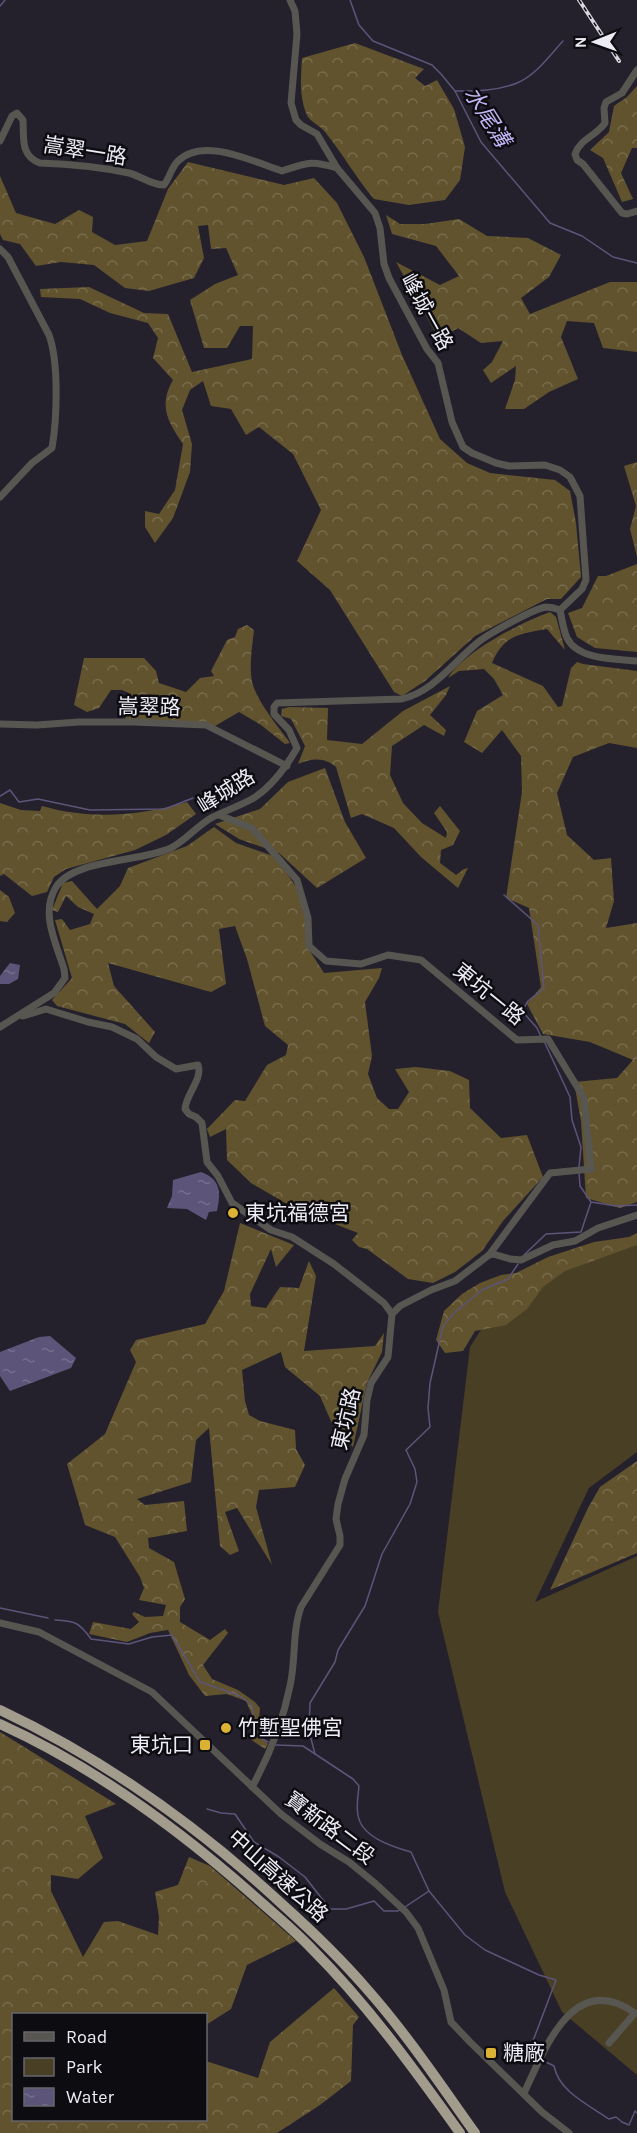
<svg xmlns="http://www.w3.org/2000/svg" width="637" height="2133" font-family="Karla,'Noto Sans TC',sans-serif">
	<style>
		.green { fill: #493f24 }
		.forest { fill: url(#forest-crowns) }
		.water { fill: url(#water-ripples) }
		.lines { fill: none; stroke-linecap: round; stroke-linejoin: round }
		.stream { stroke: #5d5579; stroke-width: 1.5 }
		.minor { stroke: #585650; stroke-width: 7 }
		.highway { stroke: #a29c8d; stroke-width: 10 }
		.rail-casing { stroke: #d7d5de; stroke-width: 4 }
		.rail { stroke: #0d0c11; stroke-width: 1.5; stroke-dasharray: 4.5; stroke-linecap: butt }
		.poi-dot { fill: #dbb233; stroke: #0d0c11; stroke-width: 2 }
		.labels { text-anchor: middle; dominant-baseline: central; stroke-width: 5; stroke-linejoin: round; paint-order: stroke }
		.street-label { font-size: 21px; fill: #edebf4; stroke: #0d0c11 }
		.poi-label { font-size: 21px; fill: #edebf4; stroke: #0d0c11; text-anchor: start }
		.water-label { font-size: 22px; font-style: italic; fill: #c3b5f3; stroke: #0d0c11 }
	</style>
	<defs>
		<pattern id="forest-crowns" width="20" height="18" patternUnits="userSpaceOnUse" patternTransform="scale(1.5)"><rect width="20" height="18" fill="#61532e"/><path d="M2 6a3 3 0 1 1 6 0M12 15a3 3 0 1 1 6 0" fill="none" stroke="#786c4d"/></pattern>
		<pattern id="water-ripples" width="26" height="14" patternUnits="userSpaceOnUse" patternTransform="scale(1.5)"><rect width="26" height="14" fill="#5d5579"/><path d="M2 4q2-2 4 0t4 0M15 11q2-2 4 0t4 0" fill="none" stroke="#756e8d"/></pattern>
	</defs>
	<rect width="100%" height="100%" fill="#24212d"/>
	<path class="green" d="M637,1238V1452L589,1488L535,1602L637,1556V2075L562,2012L505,1892L438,1612L470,1347L507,1289Z"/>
	<g class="forest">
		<path d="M355,43L424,69L415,78L425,86L437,80L454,109L465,147L460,180L445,200L409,205L374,199C356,178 343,154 325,132C320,125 308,121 306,113C299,95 301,76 302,58Z"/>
		<path d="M637,86V148H632L621,173L633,199L622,202L603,158L590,150L609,132L614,106L627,97Z"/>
		<path d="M188,162L284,185L314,178L337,203L364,257L402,355L440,439L467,463L490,473L555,480L570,491L576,523L581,577L561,599H547L475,636L425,681L402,696L394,692L330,590L297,561L321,510L293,454L259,427L246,435L231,409L211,406L203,381L190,390L182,410L192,444L190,472L173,518L155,543L145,527V511L159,514L175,490L183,444C168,422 158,406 173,380L153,358L158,338L148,323L110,313L80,299L41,297L40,289L89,287L144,313L168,314L192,372L252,359L253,326H240L227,348H204L190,300L215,284L238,275L226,248L211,249L208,225L198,226L204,258L194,278L149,291L125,288L94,265L61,262L36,266L20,244L3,240L0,234V176L16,213L55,224L79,210L93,217L92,232L115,245L147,241L168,189Z"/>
		<path d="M386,215L400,224H425L459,219L487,236L528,238L561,255L549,277L521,298L530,314L610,282H637V352L603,348L594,323L567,321L561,337L578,379L549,392L524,409H505L515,380L516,366L491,383L483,370L492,362L503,341L481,343L458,328L439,339L396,262L440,285L459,276L436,246L392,234Z"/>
		<path d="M637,462V557L630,529L636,506L624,466Z"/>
		<path d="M637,564V652L595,648L577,637L568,613L582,608L598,576H606Z"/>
		<path d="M550,612L556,617L565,650L547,629C519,634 504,635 492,663L543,686L558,707L562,706L571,668L577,662L583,664L637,671V748L609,743L573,757L557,793L567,835L594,860L611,858L614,901L606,928L637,923V1202L620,1208L586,1198L581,1121L574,1082L617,1078L633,1060L590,1042L543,1034L527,1004L541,987L529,908L506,898L522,792L521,756L502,730L482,753L464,742L477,711L503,695L494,679L484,669L459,671L448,678C465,651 520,623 550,612Z"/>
		<path d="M247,625L254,630C252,648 249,665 252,682C257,702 278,726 290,743L285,744L261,725L239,712L215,726L126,719L124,713L129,704V693L122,690H111L99,708L87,712L74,705L84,658H144L156,671L159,683L186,692L200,678L214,676L211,671L227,640L235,637L238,629Z"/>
		<path d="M450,686L446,695L430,715L446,730L444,736L424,725L392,746L390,775L403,803L422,823L446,838L447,832L434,813L440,806L460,831L453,845L441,850L440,863L456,875L464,869L468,868L458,888L421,857L394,828L362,814L351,818L336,767C325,757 311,758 298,764L305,746L291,719L281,716L282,709L289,707L328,708L327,740L362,744L403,711Z"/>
		<path d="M325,768L345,822L366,858L317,888L279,853L239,839L215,824L260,809L288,782Z"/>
		<path d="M187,802L196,814L166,835L135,850L66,869L54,877L47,892L32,896L4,874L0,876V803L21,810L40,811L42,806C91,820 140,816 187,802Z"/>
		<path d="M214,827L236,843L276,857L300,893L306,920V945L324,973L382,968L379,978L365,1002L372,1056L368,1074L377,1098L389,1109H398L409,1092L395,1069L416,1067L450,1071L469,1080L470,1108L501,1138L527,1135L543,1177L503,1221L482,1251L455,1272L433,1283L408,1279L367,1249L359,1247L352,1240L358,1233L294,1208L251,1183L227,1160L226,1129L210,1137L207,1129L235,1100L245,1101L267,1065L286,1055L288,1045L265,1026L247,959L235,926L219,929L226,984L211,992L108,963L114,986L155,1032L149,1043L125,1024L57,1006L52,1000L72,978L55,920L62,919L70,930L90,924L94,914L78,907L66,896L58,912L52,910L63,883L72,881L97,909L120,886L128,868L187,846Z"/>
		<path d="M0,890L9,897L15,913L7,922L0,921Z"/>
		<path d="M240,1223L294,1245L276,1267L271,1249L250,1294L251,1306L266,1308L280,1287L299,1288L309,1261L316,1276L304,1351L375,1346L384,1333L382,1352L367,1383L353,1447L334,1428L320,1396L285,1367L281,1352L242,1370L245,1401L249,1415L260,1421L295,1430L296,1449L305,1465L295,1487L259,1490L256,1507L272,1565L237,1508L225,1512L239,1551L230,1555L220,1546L209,1428L196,1440L191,1482L137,1499L145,1505L184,1501L187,1531L148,1538L149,1548L174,1562L185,1599L180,1607V1622L210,1640L225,1629L228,1633L203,1665L212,1679L238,1690L255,1702L260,1708L258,1733L268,1744L265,1749L250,1739L252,1715L246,1701L227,1694L205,1696L189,1675L168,1630L150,1633L127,1642L89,1634L93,1622L131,1629L139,1622L132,1614L134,1612L145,1617L163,1616L166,1605L139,1600L144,1588L140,1577L115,1537L85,1525L67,1464L105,1434L136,1362L130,1350L136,1340L205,1324L224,1291Z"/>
		<path d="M637,1233V1245L565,1271L543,1287L527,1309L506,1325L475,1331L463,1351L445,1353L436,1340L444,1311L462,1294L480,1283L501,1275L516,1273L548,1257L594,1242L629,1237Z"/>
		<path d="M637,1461V1553L550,1590L588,1508L600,1487Z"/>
		<path d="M0,1732L116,1804L85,1816L103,1858L78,1879L51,1875V1891L83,1957L104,1922L118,1921L158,1935L159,1917L155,1892L178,1885L189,1857L210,1866L296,1941L247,1965L231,2009L206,2025V2014H14V2120H206V2061L258,2078L270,2042L334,1988L359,2017L353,2025L351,2081L320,2105L277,2133H0Z"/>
	</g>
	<g class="water">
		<path d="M10,963L20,965L18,979L9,984H0V976Z"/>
		<path d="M201,1172C221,1179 221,1193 217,1211L209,1212L206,1220L187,1209L167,1208L172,1196L173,1180Z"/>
		<path d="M50,1336L76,1358L71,1368L10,1391L0,1376V1352L39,1337Z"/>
	</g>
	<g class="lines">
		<g class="stream">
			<path d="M350,0L359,25L373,41L432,65L441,74L455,91L481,142L550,223L582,236L613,257L637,263"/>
			<path d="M0,6L5,0"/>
			<path d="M455,91C476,91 497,91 517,83C535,76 550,55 563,41"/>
			<path d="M0,796L10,790L19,802L38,799L90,810L165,809L193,798"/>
			<path d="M504,895L538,925L544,988L528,1001L522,1011L537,1028L541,1037"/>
			<path d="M544,1041L570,1097L572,1120L581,1147L579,1167"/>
			<path d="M579,1172L580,1186L591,1202"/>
			<path d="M524,1255L546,1234L581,1232L591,1202L616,1206L637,1205"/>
			<path d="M0,1608L48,1618"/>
			<path d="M55,1620C75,1621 79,1622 91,1639L129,1644L152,1637L172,1635L200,1682L238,1695L252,1705L256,1735L268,1742"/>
			<path d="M276,1745L303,1746L353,1779L359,1786C358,1796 356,1806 358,1815C361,1837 393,1847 411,1852L429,1891L465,1935L485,1950L539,1975L556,1980L528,2054L536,2058"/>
			<path d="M315,1754L309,1731L310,1703L335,1662L338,1650L365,1606L382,1554L410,1504L417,1482L415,1469L406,1450L430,1427L428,1408L430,1383L443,1326L454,1313L482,1290L508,1279L518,1264"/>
			<path d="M207,1809L221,1813L235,1814L254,1842L279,1857L305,1877L330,1909H346L374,1901L384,1911H398L401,1909"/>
			<path d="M405,1907L429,1891"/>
			<path d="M544,2061L554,2066C559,2092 589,2105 609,2119L616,2117L622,2122L629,2125L635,2111L637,2113"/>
		</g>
		<g class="minor">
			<path d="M290,0L295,11L297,34L291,103L296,120L301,125L317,134L337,168L375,213L380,228L384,264L389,278L427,349L438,363L452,422L463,447L472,453L496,463L509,466L545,465L560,470L570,477L580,496L586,580L582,589L560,610"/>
			<path d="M637,70L622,93L606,102L604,108L605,123C596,136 580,139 575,154L577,160L583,164L622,213L627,214L637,211"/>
			<path d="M0,141L12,116L17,113L23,120C24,137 20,156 40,163C69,164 100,167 129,173C141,176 151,185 164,185C170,177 171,168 178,161C203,136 254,162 282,171C307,163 310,160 337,168"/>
			<path d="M0,249L8,257L49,335C59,362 57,419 52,448L32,463L0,497"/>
			<path d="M0,724L37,725L79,722H134L206,725L287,766"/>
			<path d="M219,815L252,828L297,880L308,918L309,946L326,961L361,964L388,955L421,960L517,1040L548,1039L584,1098L591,1169L550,1173L489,1255"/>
			<path d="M23,1016L46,1009L88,1022L112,1027L137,1039L156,1057L176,1069L198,1065C203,1079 186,1094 185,1109L189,1114L196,1117L202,1123L207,1162L218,1176L232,1203L271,1230L292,1237L334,1264L384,1303L392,1314"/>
			<path d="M0,1027L54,993L65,978L64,969C56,943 40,913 56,887C73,859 141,862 171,848C185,841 197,826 211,818C225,811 239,806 252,799C272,787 286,767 297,748L289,730L274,714V707L277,703L401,699C432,693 453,663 476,644C486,635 533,609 546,607C551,607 555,608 560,610C562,619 563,629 567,638C578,660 615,659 637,661"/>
			<path d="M0,1623L39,1632L152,1692L281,1814L320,1844L349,1862L376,1884L406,1912L418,1928L444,1990L451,2022L470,2042L542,2112L569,2133"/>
			<path d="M252,1787C269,1756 283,1721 290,1686C296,1660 292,1632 301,1607L340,1545V1536L336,1519L338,1504L345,1479L364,1435L367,1400L371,1383L388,1357L392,1314L400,1306L431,1290L455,1281L489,1255L493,1254L510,1259L521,1260L553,1245L575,1241L598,1228L637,1215"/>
			<path d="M524,2093C545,2049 573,1969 635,2013L609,2043"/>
		</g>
		<g class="highway">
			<path d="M0,1710C104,1759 199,1827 283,1905C312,1931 340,1958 366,1988C406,2033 440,2084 475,2133"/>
			<path d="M0,1724C97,1768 183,1832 262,1903C279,1918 297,1933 312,1949C368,2005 414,2069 460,2133"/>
		</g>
		<defs>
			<path id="rail" d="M579,0L619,61"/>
		</defs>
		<use href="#rail" class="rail-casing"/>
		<use href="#rail" class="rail"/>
	</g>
	<g class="poi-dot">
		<circle cx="233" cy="1213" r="6"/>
		<circle cx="226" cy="1728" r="6"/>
		<rect x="199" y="1739" width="12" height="12" rx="3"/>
		<rect x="485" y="2047" width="12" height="12" rx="3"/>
	</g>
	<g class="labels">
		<g class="street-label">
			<text transform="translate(85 151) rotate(9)">嵩翠一路</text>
			<text transform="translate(427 312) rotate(61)">峰城一路</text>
			<text transform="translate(149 707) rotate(1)">嵩翠路</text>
			<text transform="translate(226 791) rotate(-32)">峰城路</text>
			<text transform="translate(489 994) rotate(39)">東坑一路</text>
			<text transform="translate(346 1419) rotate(-77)">東坑路</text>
			<text transform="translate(330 1828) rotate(37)">寶新路二段</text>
			<text transform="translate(278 1876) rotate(42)">中山高速公路</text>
		</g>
		<g class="poi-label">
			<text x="245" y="1213">東坑福德宮</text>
			<text x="238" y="1728">竹塹聖佛宮</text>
			<text x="193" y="1745" text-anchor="end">東坑口</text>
			<text x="503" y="2053">糖廠</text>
		</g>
		<g class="water-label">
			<text transform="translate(487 117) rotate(58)">水尾溝</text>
		</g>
	</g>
	<rect x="12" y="2013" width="195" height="108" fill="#0d0c11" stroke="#67656c" stroke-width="1.5"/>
	<rect x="24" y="2032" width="30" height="9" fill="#585650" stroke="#67656c" stroke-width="1.5"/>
	<text x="66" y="2043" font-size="18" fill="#edebf4">Road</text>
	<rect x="24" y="2058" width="30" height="18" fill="#493f24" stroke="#67656c" stroke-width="1.5"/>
	<text x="66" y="2073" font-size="18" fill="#edebf4">Park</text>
	<rect x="24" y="2088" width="30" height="18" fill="url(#water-ripples)" stroke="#67656c" stroke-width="1.5"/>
	<text x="66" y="2103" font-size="18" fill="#edebf4">Water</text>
	<g transform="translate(595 42) rotate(269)" stroke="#0d0c11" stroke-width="4.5" paint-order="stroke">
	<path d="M0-4.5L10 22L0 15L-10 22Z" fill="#edebf4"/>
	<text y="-9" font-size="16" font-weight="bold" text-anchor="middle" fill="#edebf4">N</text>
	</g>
</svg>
